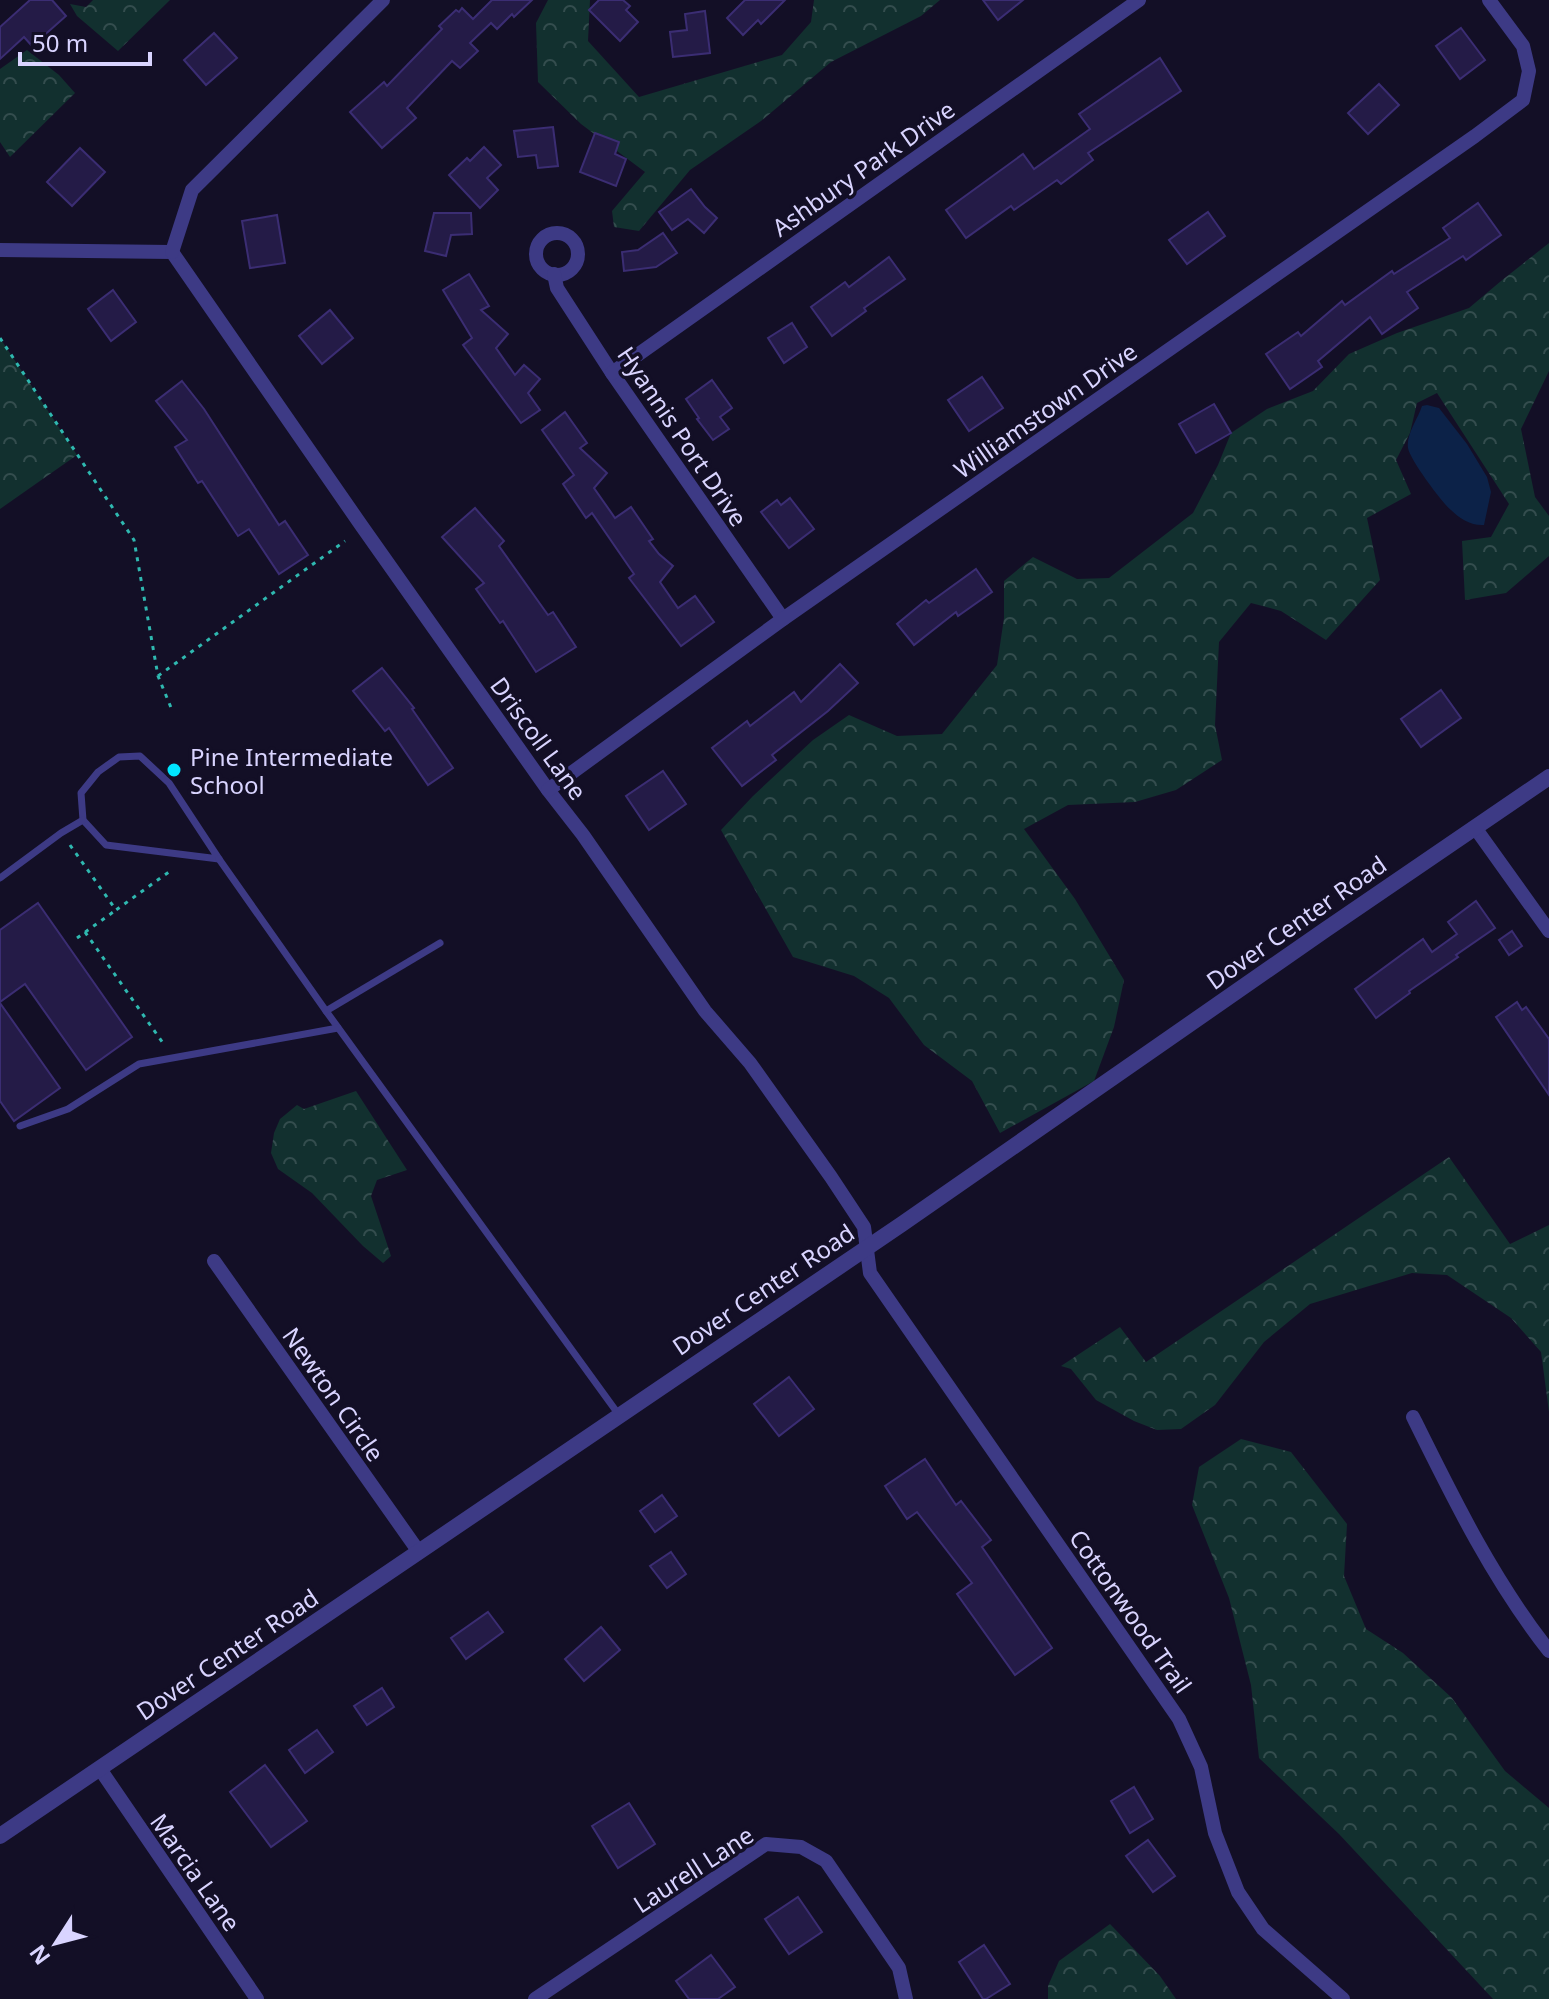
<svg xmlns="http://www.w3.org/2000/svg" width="1549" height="1999" font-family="'Noto Sans',sans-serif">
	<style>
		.forest { fill: url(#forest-crowns) }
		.water { fill: #0c2248 }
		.building { fill: #241b47; stroke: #3b2d73; stroke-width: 2 }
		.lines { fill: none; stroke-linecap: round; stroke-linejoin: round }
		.path { stroke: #2fb8b0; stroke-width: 3; stroke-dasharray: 4 6; stroke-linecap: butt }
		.service { stroke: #3d3a85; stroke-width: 7 }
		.minor { stroke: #3d3a85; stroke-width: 14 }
		.tertiary { stroke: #3d3a85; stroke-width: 16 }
		.poi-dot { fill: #00e5ff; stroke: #130f26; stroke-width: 3 }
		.labels { text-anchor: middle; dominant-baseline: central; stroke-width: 7; stroke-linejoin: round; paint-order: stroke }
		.street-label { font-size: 24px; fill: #d9d4ff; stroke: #130f26 }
		.poi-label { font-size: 24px; fill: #d9d4ff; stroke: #130f26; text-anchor: start }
	</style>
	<defs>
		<pattern id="forest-crowns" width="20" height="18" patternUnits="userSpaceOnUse" patternTransform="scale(2)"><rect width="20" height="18" fill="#12302f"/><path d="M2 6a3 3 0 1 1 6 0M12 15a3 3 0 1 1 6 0" fill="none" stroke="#344d4e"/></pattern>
	</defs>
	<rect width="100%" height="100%" fill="#130f26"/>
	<g class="forest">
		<path d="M93,0H170L118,51L77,16L70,4L86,7Z"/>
		<path d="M548,0H590L588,41L639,97L782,55L811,22L814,0H940L921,16L831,62L761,121L690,170L639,231L614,227L612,211L645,172L581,124L538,82L536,23Z"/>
		<path d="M27,50L59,75L75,93L10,157L0,142V69Z"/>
		<path d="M1549,243V371L1521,429L1535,497L1549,516V556L1506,593L1465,600L1462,541L1491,537L1509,504L1437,393L1417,403L1410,433L1396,460L1411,494L1367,518L1380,580L1326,640L1281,611L1251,603L1219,642L1215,725L1222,760L1176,790L1135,802L1068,805L1024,829L1075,899L1124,980L1114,1027L1094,1081L1000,1133L972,1081L924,1045L889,998L854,976L793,957L721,830L753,796L813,740L849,715L897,736L942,734L997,665L1004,618V581L1033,557L1077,579L1109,578L1193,513L1218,465L1231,433L1267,409L1313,391L1349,354L1397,333L1469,308L1501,281Z"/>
		<path d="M0,338L77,455L0,509Z"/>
		<path d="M356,1091L407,1170L377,1180L371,1196L391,1256L383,1263L363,1246L312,1193L278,1169L271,1153L274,1133L280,1119L297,1105L304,1109Z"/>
		<path d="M1449,1157L1510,1244L1549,1225V1412L1541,1352L1511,1318L1447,1275L1412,1273L1310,1304L1264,1342L1215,1405L1181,1429L1157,1430L1134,1421L1096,1400L1071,1369L1061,1366L1120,1327L1146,1362Z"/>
		<path d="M1241,1439L1291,1452L1347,1524L1344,1576L1366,1629L1403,1653L1452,1698L1505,1771L1549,1808V1999H1493L1339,1834L1259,1758L1251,1685L1229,1598L1192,1505L1199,1467Z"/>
		<path d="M1110,1924L1160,1976L1176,1999H1048V1986L1059,1961Z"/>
	</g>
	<path class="water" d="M1427,405L1439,408L1467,444L1487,477L1491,492L1484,525C1472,526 1460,519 1451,510C1442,503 1409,458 1408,448C1406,434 1418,419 1422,406Z"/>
	<g class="building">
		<path d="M30,0H52L66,16L32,46L24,37L0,59V27Z"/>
		<path d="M492,0H532L514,17L512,14L497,29L491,23L470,43L478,51L460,68L452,61L407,108L416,118L382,148L350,112L384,82L387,86L442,29L439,26L456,10L459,12L462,8L473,19Z"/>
		<path d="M599,0H623L630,6L626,10L638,22L620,41L589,10Z"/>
		<path d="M745,0H785L761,24L758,20L743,35L727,18Z"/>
		<path d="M983,0H1023L998,20Z"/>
		<path d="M705,11L710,53L673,57L670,32L687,30L685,14Z"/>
		<path d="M1461,28L1485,60L1460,79L1436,46Z"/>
		<path d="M214,33L237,58L206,85L184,60Z"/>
		<path d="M1160,58L1181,91L1088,153L1093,160L1061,184L1057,180L1014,210L1011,206L966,238L946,210L1023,154L1034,169L1090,129L1079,114Z"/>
		<path d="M1379,84L1399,105L1368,134L1348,113Z"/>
		<path d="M553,127L558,166L538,168L536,155L518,157L514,131Z"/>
		<path d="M595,133L619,142L615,154L626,159L616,186L580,172Z"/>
		<path d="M484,147L501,165L487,178L498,190L480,208L449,175L467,158L470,161Z"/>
		<path d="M80,148L105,172L72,206L47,182Z"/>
		<path d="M691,189L705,207L717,218L704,233L688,219L672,230L659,212Z"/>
		<path d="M1478,203L1501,235L1466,260L1463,256L1407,292L1418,308L1382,334L1370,317L1318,361L1322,367L1290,389L1266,354L1298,332L1301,336L1342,301L1345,305L1392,271L1394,274L1450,238L1443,228Z"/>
		<path d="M1208,212L1225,236L1187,264L1169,240Z"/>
		<path d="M434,213H471L472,234L451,235L446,256L425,251Z"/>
		<path d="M277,215L285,263L250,268L242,221Z"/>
		<path d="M663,233L677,253L656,267L624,271L622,252L638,250Z"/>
		<path d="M889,257L905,279L864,308L866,311L832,336L811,307L845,282L849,287Z"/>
		<path d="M469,274L489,306L481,310L508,334L496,348L515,375L524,365L540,379L528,393L540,410L521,423L463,345L472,338L443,290Z"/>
		<path d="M113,290L136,322L111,341L88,309Z"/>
		<path d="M330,310L353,338L322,364L299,336Z"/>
		<path d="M792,323L807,347L784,363L768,338Z"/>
		<path d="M982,377L1003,408L969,431L948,400Z"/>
		<path d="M712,380L732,408L720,417L729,429L713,440L697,419L699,418L686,399Z"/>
		<path d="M182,381L204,409L279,525L285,521L308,555L279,574L249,529L238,536L202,481L198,483L175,447L187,440L156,401Z"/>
		<path d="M1214,404L1231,433L1196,453L1179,424Z"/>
		<path d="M565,412L587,443L580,448L607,473L594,488L615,518L631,507L653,539L649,541L659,554L673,566L660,582L678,608L695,596L714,622L681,646L629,578L634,574L592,513L586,518L563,484L574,475L542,430Z"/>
		<path d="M790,498L814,529L789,548L761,512L777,500L781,505Z"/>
		<path d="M475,508L504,541L499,546L548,615L553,612L576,647L536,672L503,621L500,623L476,589L484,583L442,537Z"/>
		<path d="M976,569L992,592L958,616L956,612L914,645L897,624L926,600L929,603Z"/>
		<path d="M840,664L858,683L828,711L772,755L776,760L742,786L712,748L747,721L750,726L794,692L801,702Z"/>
		<path d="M382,668L414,708L412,709L453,768L428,785L389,728L385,731L353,691Z"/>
		<path d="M1441,690L1461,718L1421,747L1401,719Z"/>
		<path d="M663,771L686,804L649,830L626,796Z"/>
		<path d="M1476,901L1495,928L1456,955L1458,957L1409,991L1410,993L1376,1018L1355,989L1423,939L1432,952L1457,934L1448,922Z"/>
		<path d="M38,903L132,1037L86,1070L25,984L0,1002V930Z"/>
		<path d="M1512,931L1522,946L1509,955L1499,940Z"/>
		<path d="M1517,1002L1522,1010L1526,1007L1549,1039V1095L1496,1017Z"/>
		<path d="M0,1003L60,1088L14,1121L0,1101Z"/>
		<path d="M789,1377L814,1409L779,1436L754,1404Z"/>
		<path d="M925,1459L956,1505L961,1501L991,1540L982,1547L1052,1648L1015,1675L957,1594L972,1583L917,1512L907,1519L885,1486Z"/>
		<path d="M662,1495L677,1516L655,1532L640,1511Z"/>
		<path d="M671,1552L686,1574L667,1588L650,1566Z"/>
		<path d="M488,1612L503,1632L466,1659L451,1638Z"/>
		<path d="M601,1627L620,1650L584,1681L565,1659Z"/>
		<path d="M382,1688L394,1707L367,1725L354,1706Z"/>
		<path d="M317,1730L333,1752L305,1773L289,1750Z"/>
		<path d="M265,1765L307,1821L271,1847L230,1792Z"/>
		<path d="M1134,1787L1153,1819L1130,1833L1111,1801Z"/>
		<path d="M629,1803L655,1844L618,1868L592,1826Z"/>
		<path d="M1148,1840L1175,1876L1153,1892L1126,1856Z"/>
		<path d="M798,1897L822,1932L789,1954L765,1919Z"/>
		<path d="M984,1945L1010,1984L986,1999H983L959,1962Z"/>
		<path d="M711,1955L735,1987L718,1999H689L676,1981Z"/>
	</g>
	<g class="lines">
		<g class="path">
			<path d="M0,338L134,540L158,676L172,710"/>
			<path d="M158,676L345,541"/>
			<path d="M70,845L116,910L173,869"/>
			<path d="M85,932L165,1046"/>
			<path d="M77,938L116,910"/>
		</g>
		<g class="service">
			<path d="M140,756L169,783L219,859L106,845L83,820L81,793L98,772L119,757Z"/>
			<path d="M219,859L326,1011L619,1415"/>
			<path d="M0,878L61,833L83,820"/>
			<path d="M326,1011L440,943"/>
			<path d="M20,1126L68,1109L139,1064L338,1028"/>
		</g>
		<g class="minor">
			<circle cx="557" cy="254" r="21"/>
			<path d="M0,250L172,252"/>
			<path d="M172,252L361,525L548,790L583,835L705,1011L750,1063L831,1177L864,1227L870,1273L1179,1719L1201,1767L1215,1833L1238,1892L1263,1929L1343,1999"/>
			<path d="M172,252L192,190L383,0"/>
			<path d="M554,274L557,288L612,373L783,619"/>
			<path d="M612,373L1139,0"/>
			<path d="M548,790L783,619L1475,136L1523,100L1529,71L1523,46L1489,0"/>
			<path d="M1476,829L1549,931"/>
			<path d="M214,1261L419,1552"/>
			<path d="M1413,1417C1453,1498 1493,1580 1549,1651"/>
			<path d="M100,1769L257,1999"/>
			<path d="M535,1999L766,1844L801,1847L826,1861L899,1968L906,1999"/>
		</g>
		<path class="tertiary" d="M0,1836L902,1224L1325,930L1549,777"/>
	</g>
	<circle class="poi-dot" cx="174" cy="770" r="8"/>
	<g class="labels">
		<g class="street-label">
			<text transform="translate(863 168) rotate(-35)">Ashbury Park Drive</text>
			<text transform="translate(1045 410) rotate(-35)">Williamstown Drive</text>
			<text transform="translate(683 436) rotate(56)">Hyannis Port Drive</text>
			<text transform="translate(539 738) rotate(54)">Driscoll Lane</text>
			<text transform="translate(1296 922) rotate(-35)">Dover Center Road</text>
			<text transform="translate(763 1289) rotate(-34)">Dover Center Road</text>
			<text transform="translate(334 1394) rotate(55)">Newton Circle</text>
			<text transform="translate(1131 1611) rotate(55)">Cottonwood Trail</text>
			<text transform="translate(227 1654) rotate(-34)">Dover Center Road</text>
			<text transform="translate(693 1869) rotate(-33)">Laurell Lane</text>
			<text transform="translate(196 1872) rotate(55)">Marcia Lane</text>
		</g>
		<g class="poi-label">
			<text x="190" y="756">Pine Intermediate<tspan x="190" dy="28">School</tspan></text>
		</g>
	</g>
	<g transform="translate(56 1943) rotate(234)" stroke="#130f26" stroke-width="6" paint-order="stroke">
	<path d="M0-6L14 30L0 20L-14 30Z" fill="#d9d4ff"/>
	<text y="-12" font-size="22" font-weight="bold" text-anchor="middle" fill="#d9d4ff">N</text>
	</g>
	<path d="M20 52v12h130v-12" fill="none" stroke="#d9d4ff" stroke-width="4"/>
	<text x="32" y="52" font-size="24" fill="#d9d4ff" stroke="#130f26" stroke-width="6" paint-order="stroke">50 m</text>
</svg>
